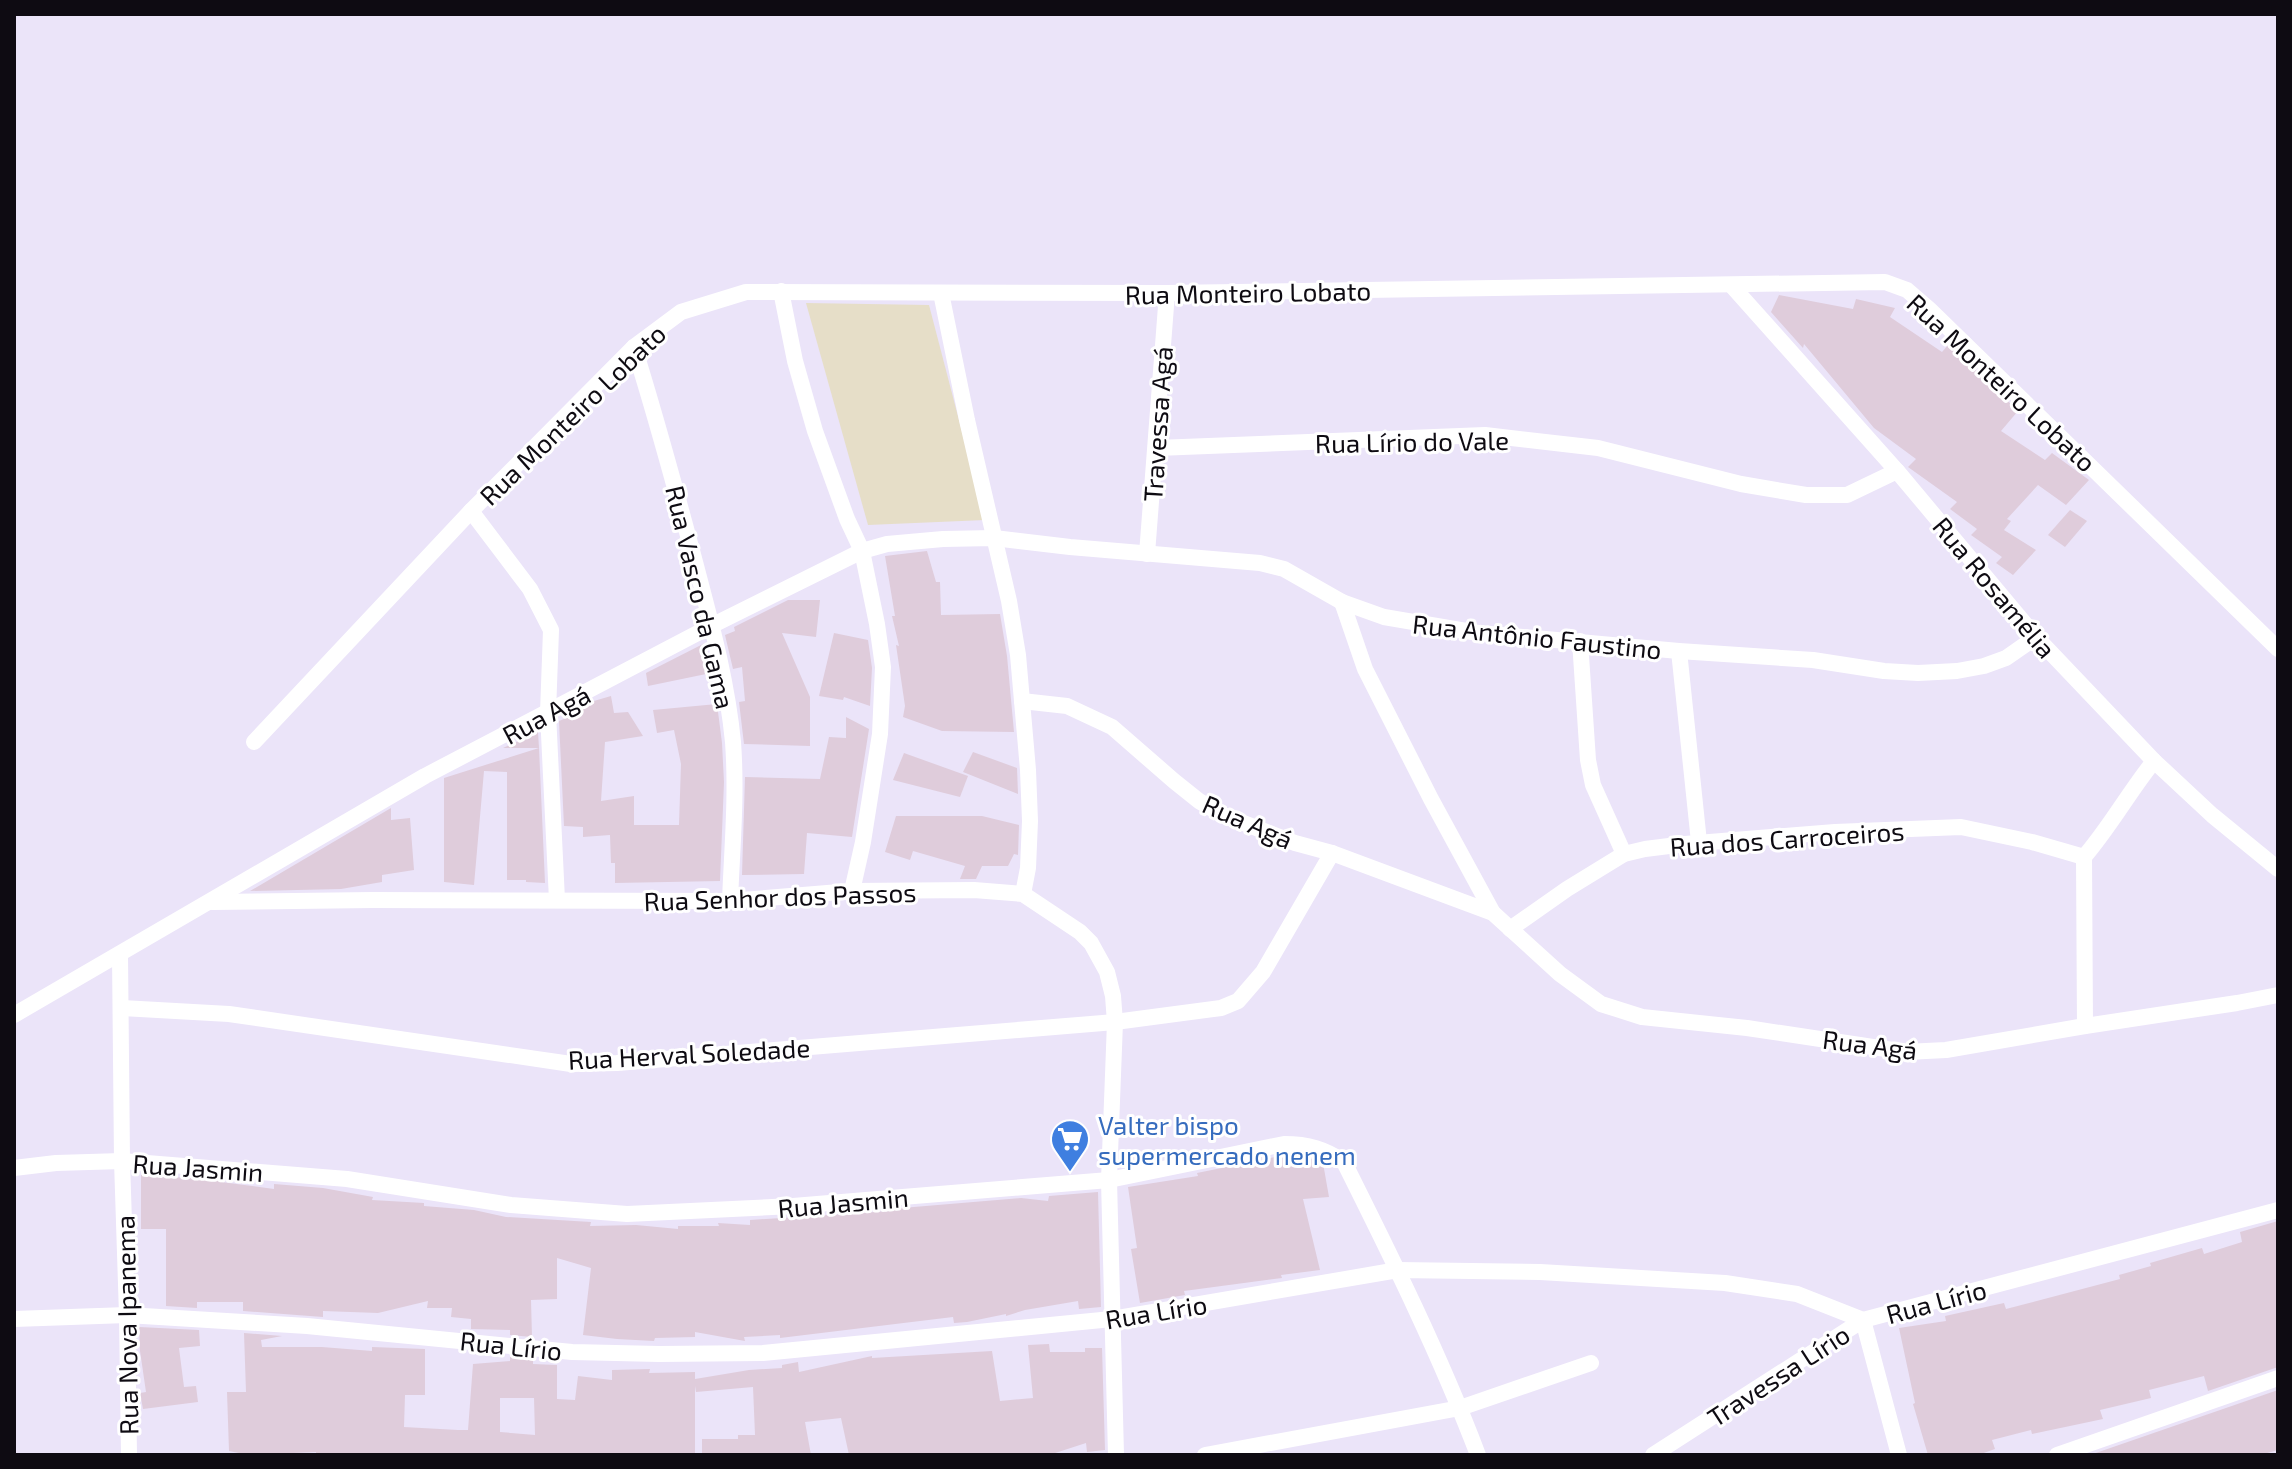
<svg xmlns="http://www.w3.org/2000/svg" width="2292" height="1469" font-family="'Exo 2',sans-serif">
	<style>
		.commercial { fill: #e6dec8 }
		.building { fill: #dfccdb; fill-rule: evenodd }
		.lines { fill: none; stroke-linecap: round; stroke-linejoin: round }
		.street { stroke: #fff; stroke-width: 16 }
		.labels { text-anchor: middle; dominant-baseline: central; stroke-width: 6; stroke-linejoin: round; paint-order: stroke }
		.street-label { font-size: 26px; fill: #0e0b12; stroke: #fff }
		.shop-label { font-size: 26px; fill: #366cbe; stroke: #fff; text-anchor: start }
	</style>
	<rect width="100%" height="100%" fill="#ebe4f9"/>
	<path class="commercial" d="M806,303L929,305L985,520L868,525Z"/>
	<g class="building">
		<path d="M1779,295L1853,309L1856,299L1895,308L1890,317L1942,352L1949,344L2018,411L2001,431L2045,460L2052,453L2089,480L2066,505L2038,485L2007,519L2011,521L2004,530L2036,550L2013,575L1996,563L2002,557L1971,535L1977,529L1950,509L1957,502L1908,467L1916,459L1874,428L1804,344L1803,348L1771,312Z"/>
		<path d="M2070,510L2087,521L2065,547L2048,535Z"/>
		<path d="M927,551L936,582H940L941,615L1000,614L1007,656L1014,732L942,731L903,717L905,706L896,645L899,646L892,616H895L885,556Z"/>
		<path d="M788,600H820L816,637L782,633L810,697V746L744,744L739,702L745,701L742,667L733,669L725,635L735,631L734,627Z"/>
		<path d="M834,633L868,640L872,668L870,706L844,697L843,700L819,696Z"/>
		<path d="M705,643L711,673L648,686L646,673Z"/>
		<path d="M611,696L614,713L628,712L643,736L605,742L601,801L634,796V825H679L681,764L674,730L657,733L653,710L717,704L722,743L724,782L720,881L615,883V863H611L610,835L583,837V827L564,826L559,721L571,716L570,713L587,703Z"/>
		<path d="M846,717L869,729L852,837L807,833L804,874L742,875L745,777L820,779L829,737L846,738Z"/>
		<path d="M538,732L539,748H503Z"/>
		<path d="M539,748L545,883L526,882V880H507V772L484,771L474,885L444,882V778Z"/>
		<path d="M973,752L1017,768L1018,794L963,772Z"/>
		<path d="M904,753L968,776L960,797L893,780Z"/>
		<path d="M391,808V820L410,818L414,870L382,875V882L341,889L250,891Z"/>
		<path d="M896,816H982L1019,825L1018,855L1014,854L1008,866H982L976,879H960L965,866L913,851L910,860L885,852Z"/>
		<path d="M1285,1155L1306,1157L1323,1163L1329,1197L1303,1199L1320,1270L1281,1275L1282,1278L1184,1291L1185,1295L1140,1303L1131,1249L1137,1248L1128,1187L1198,1176L1197,1173Z"/>
		<path d="M141,1175L221,1180V1182L274,1189V1184L323,1188L373,1197L372,1200L424,1203V1206L474,1210L506,1217L591,1222L590,1226L636,1225L678,1229V1226H719L718,1223L750,1225V1220L890,1211V1209L1021,1198L1048,1201L1049,1196L1098,1192L1101,1307L1079,1309L1078,1301L1025,1310L1006,1316V1314L967,1322L954,1323L953,1317L780,1338V1335L744,1337L745,1341L695,1332V1337L655,1338L654,1341L617,1339L583,1335L591,1268L557,1258V1299L531,1300L532,1337L510,1335V1330L471,1329V1319L451,1317L452,1308H427L428,1301L378,1313L323,1311V1317L243,1311V1302H197V1308L166,1306V1229H141Z"/>
		<path d="M2278,1221V1367L2208,1391L2204,1376L2149,1390L2151,1398L2100,1410L2103,1419L2032,1434L2031,1430L1992,1440L1995,1449L1978,1455H1928L1913,1404L1915,1403L1899,1328L1946,1321L1945,1316L2004,1303L2006,1309L2120,1279L2119,1275L2151,1266L2150,1263L2202,1248L2204,1254L2242,1242L2240,1232Z"/>
		<path d="M139,1327L199,1330L200,1346L179,1348L184,1387L196,1386L198,1402L143,1409L140,1393L146,1392L140,1351Z"/>
		<path d="M244,1333L282,1336L261,1340L262,1347H322L372,1351V1347L425,1349V1395H405L404,1427L458,1430H468L473,1364L510,1361V1357L533,1359V1364L557,1365V1399L575,1400L578,1376L612,1380V1370L650,1369L649,1373L695,1372V1379L749,1370L782,1368V1365L798,1362L799,1372L872,1356V1358L992,1351L1000,1401L1033,1398L1028,1345L1049,1344L1050,1352H1085V1348H1102L1105,1450L1087,1452L1086,1443L1049,1455H849L841,1418L805,1422L811,1455H702V1439H738V1435H755L753,1387L696,1392L695,1386V1455H316V1452L249,1455L229,1451L227,1392H246ZM500,1398H534L535,1435L500,1432Z"/>
		<path d="M2278,1390V1450L2260,1455H2090Z"/>
	</g>
	<g class="lines">
		<g class="street">
			<path d="M1732,286L1897,471L2036,637L2154,761L2212,815L2278,869"/>
			<path d="M781,291L795,361L815,431L847,519L862,551L877,624L883,667L880,734L863,842L852,891"/>
			<path d="M941,293L967,420L1009,601L1018,655L1028,770L1030,821L1028,868L1023,894"/>
			<path d="M634,347C656,417 675,487 694,558C710,619 727,679 733,742C737,796 732,848 730,901"/>
			<path d="M1157,448L1485,435L1598,448L1741,484L1806,495H1847L1897,471"/>
			<path d="M471,511L530,589L551,630L548,713L557,900"/>
			<path d="M1147,554L1167,293"/>
			<path d="M1342,602L1365,669L1431,799L1493,913"/>
			<path d="M1580,641L1588,760L1593,785L1624,854"/>
			<path d="M1679,651L1699,842"/>
			<path d="M1022,701L1067,706L1112,727L1174,781L1199,801L1223,815L1295,843L1332,853L1493,913L1560,974L1601,1004L1642,1017L1747,1028L1906,1052L1946,1050L2085,1026L2237,1003L2278,995"/>
			<path d="M254,742L471,511L634,347L681,312L746,292L1167,293L1885,282L1907,290L1929,309L2278,649"/>
			<path d="M212,902L373,900L730,901L852,891L974,890L1023,894L1080,932L1091,943L1107,972L1113,996L1115,1022L1109,1180L1116,1455"/>
			<path d="M1510,929L1567,889L1624,854L1645,849L1685,844L1835,832L1961,827L2032,842L2084,857"/>
			<path d="M120,955L122,1161L127,1315L129,1455"/>
			<path d="M122,1008L229,1014L571,1064L617,1063L1115,1022L1221,1008L1238,1001L1263,972L1332,853"/>
			<path d="M14,1015L425,776L713,625L862,551L887,544L943,539L994,538L1070,547L1260,563L1284,569L1342,602L1384,617L1478,633L1679,651L1813,660L1884,671L1918,673L1957,671L1984,666L2006,658L2036,637"/>
			<path d="M2085,1026L2084,857C2110,827 2129,792 2154,761"/>
			<path d="M14,1168L56,1163L122,1161L347,1179L511,1205L627,1214L793,1206L1109,1180L1284,1144C1308,1144 1325,1149 1344,1162C1392,1258 1440,1355 1478,1455"/>
			<path d="M14,1319L127,1315L307,1326L572,1352L659,1354L763,1353L1112,1319L1398,1270L1540,1272L1725,1283L1797,1294L1863,1320L2278,1210"/>
			<path d="M1205,1455L1460,1408L1591,1363"/>
			<path d="M1653,1455L1863,1320L1899,1455"/>
			<path d="M2057,1455L2278,1378"/>
		</g>
	</g>
	<defs>
		<symbol id="supermarket-pin" viewBox="-11 -11 22 30"><path d="M0 17L-7.5 6A9.5 9.5 0 1 1 7.5 6Z" fill="#3f7fe0" stroke="#fff"/><path d="M-6-5.5h2.5l.6 2H6L4.5 2H-2.5L-4.4-4H-6ZM-1.5 3.2a1.3 1.3 0 1 0 .1 0ZM3 3.2a1.3 1.3 0 1 0 .1 0Z" fill="#fff"/></symbol>
	</defs>
	<g fill-rule="evenodd">
		<use href="#supermarket-pin" x="1048" y="1117" width="44" height="60"/>
	</g>
	<g class="labels">
		<g class="street-label">
			<text transform="translate(1248 292) rotate(-1)">Rua Monteiro Lobato</text>
			<text transform="translate(2002 382) rotate(43)">Rua Monteiro Lobato</text>
			<text transform="translate(572 414) rotate(-44)">Rua Monteiro Lobato</text>
			<text transform="translate(1157 424) rotate(-86)">Travessa Agá</text>
			<text transform="translate(1412 441) rotate(-1)">Rua Lírio do Vale</text>
			<text transform="translate(1995 587) rotate(50)">Rua Rosamélia</text>
			<text transform="translate(701 597) rotate(77)">Rua Vasco da Gama</text>
			<text transform="translate(1537 636) rotate(6)">Rua Antônio Faustino</text>
			<text transform="translate(546 714) rotate(-28)">Rua Agá</text>
			<text transform="translate(1248 821) rotate(24)">Rua Agá</text>
			<text transform="translate(1787 838) rotate(-4)">Rua dos Carroceiros</text>
			<text transform="translate(780 896) rotate(-2)">Rua Senhor dos Passos</text>
			<text transform="translate(1870 1044) rotate(7)">Rua Agá</text>
			<text transform="translate(689 1053) rotate(-3)">Rua Herval Soledade</text>
			<text transform="translate(198 1167) rotate(4)">Rua Jasmin</text>
			<text transform="translate(843 1202) rotate(-5)">Rua Jasmin</text>
			<text transform="translate(1936 1301) rotate(-15)">Rua Lírio</text>
			<text transform="translate(1156 1311) rotate(-9)">Rua Lírio</text>
			<text transform="translate(126 1325) rotate(-91)">Rua Nova Ipanema</text>
			<text transform="translate(511 1345) rotate(6)">Rua Lírio</text>
			<text transform="translate(1778 1375) rotate(-33)">Travessa Lírio</text>
		</g>
		<g class="shop-label">
			<text x="1098" y="1124">Valter bispo<tspan x="1098" dy="30">supermercado nenem</tspan></text>
		</g>
	</g>
	<rect width="2292" height="1469" fill="none" stroke="#0e0b12" stroke-width="32"/>
</svg>
